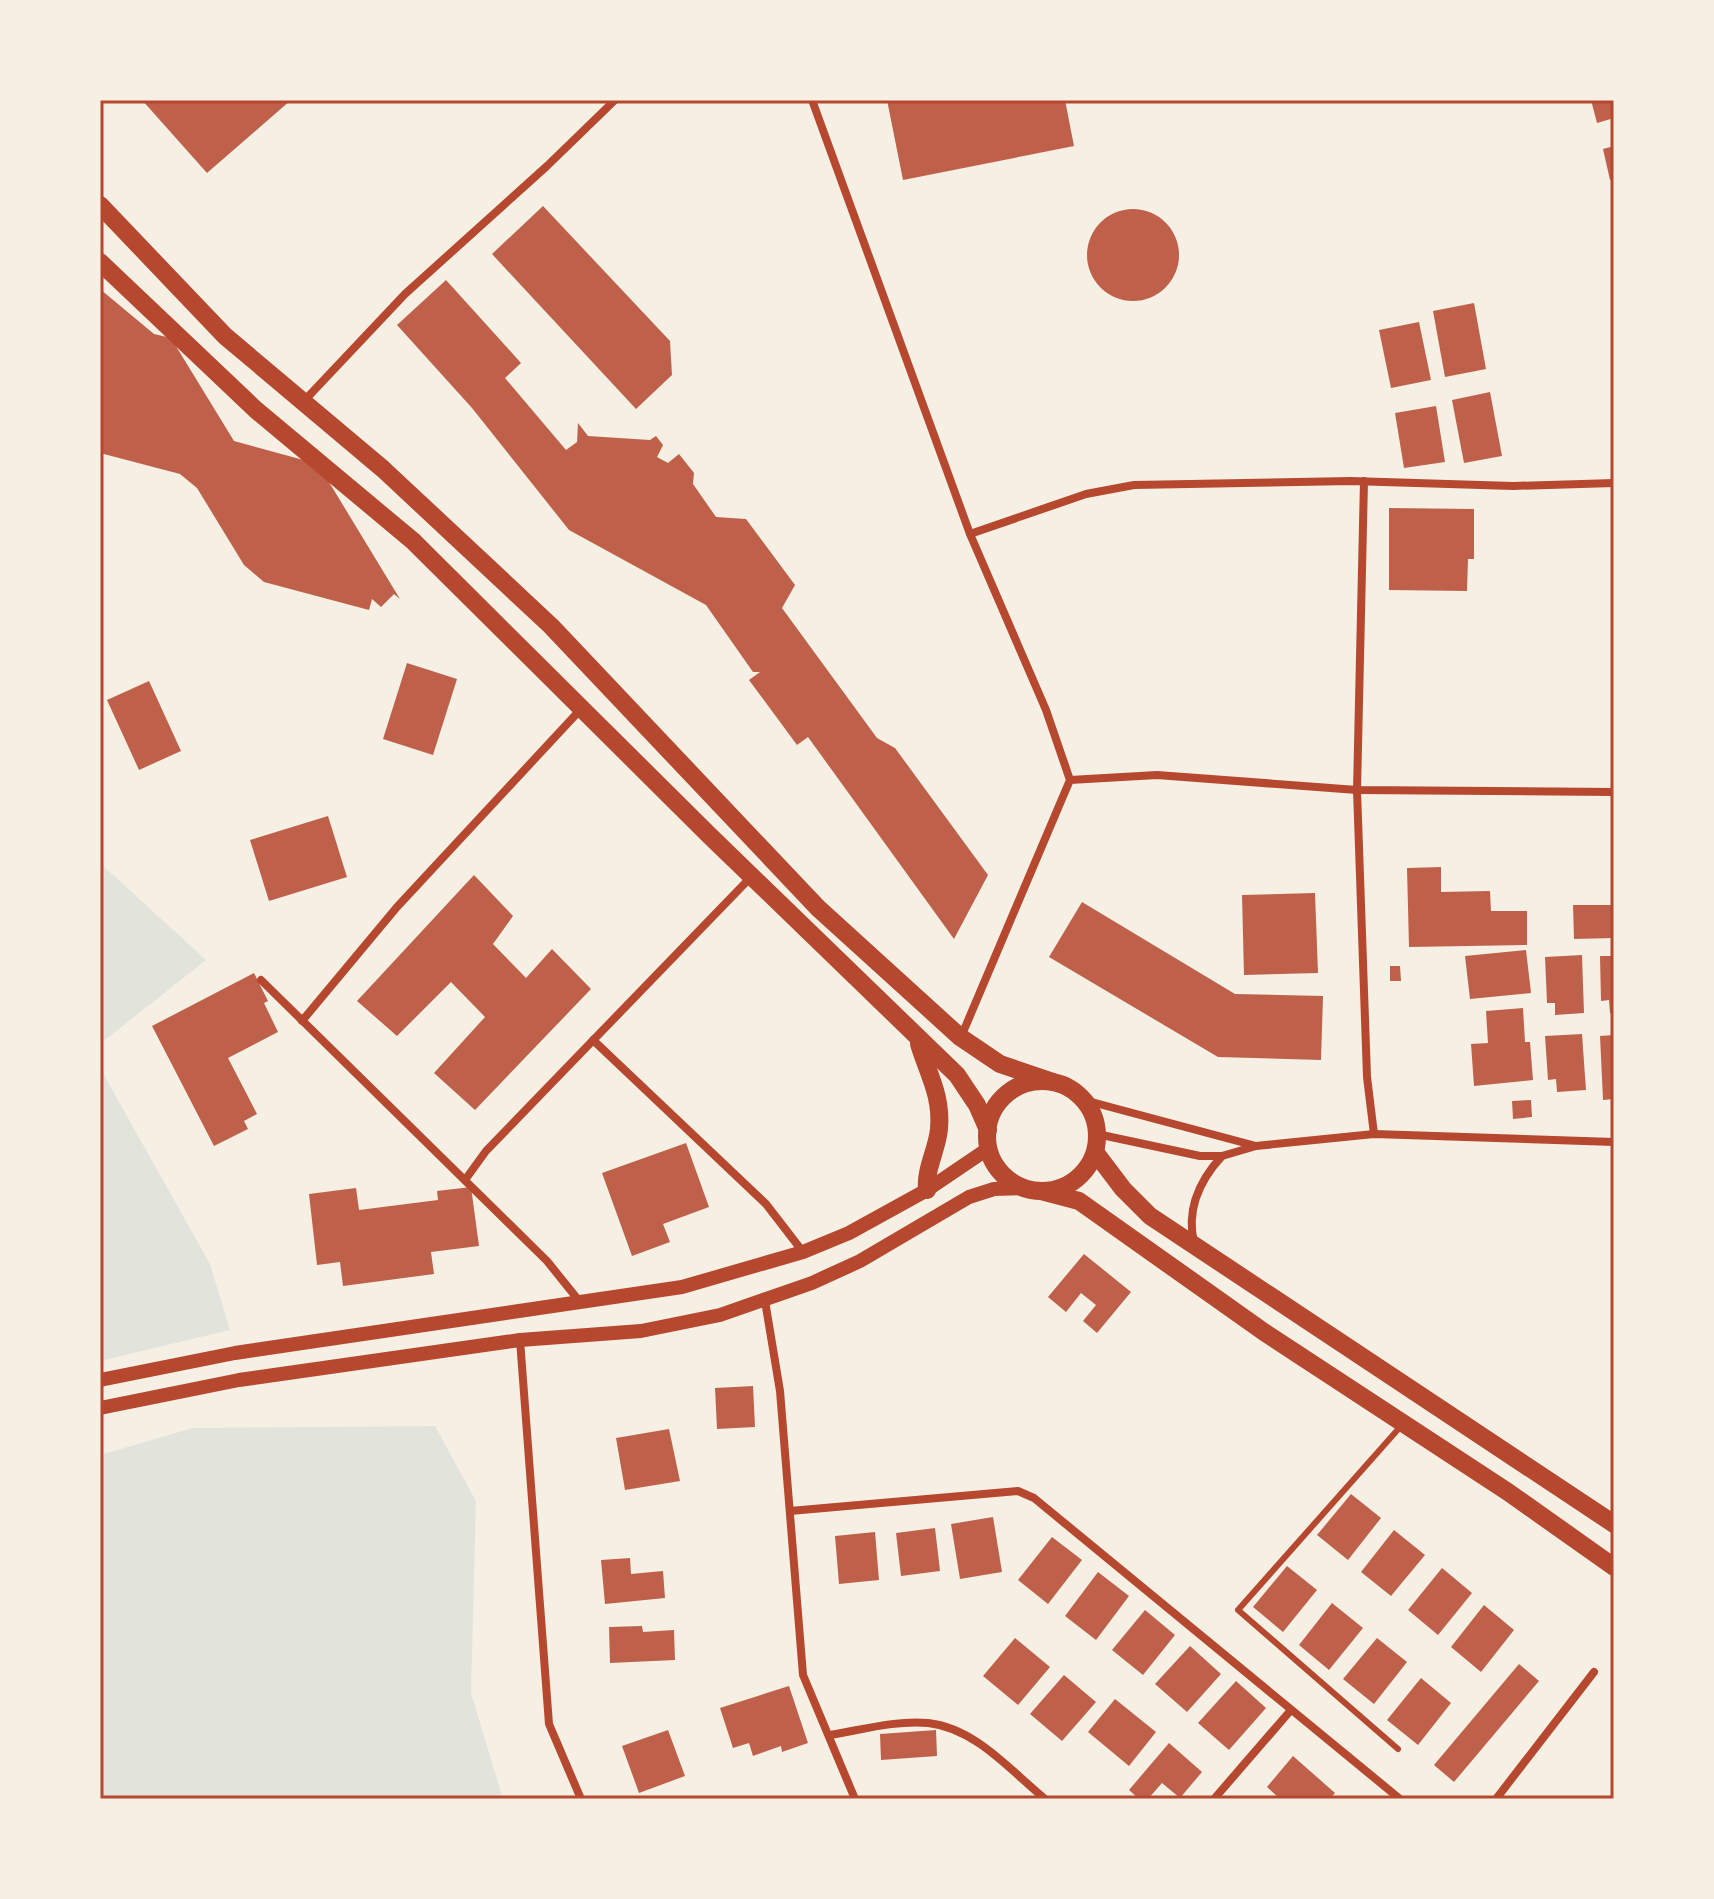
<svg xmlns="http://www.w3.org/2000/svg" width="1714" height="1899" font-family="'Public Sans',sans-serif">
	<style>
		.green { fill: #e2e4dc }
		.building { fill: #bf614a }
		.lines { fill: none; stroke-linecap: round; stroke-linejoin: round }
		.service { stroke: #b5482f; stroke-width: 6 }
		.minor { stroke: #b5482f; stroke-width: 8 }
		.tertiary { stroke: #b5482f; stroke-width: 14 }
		.primary { stroke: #b5482f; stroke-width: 18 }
		.neatline { fill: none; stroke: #b5482f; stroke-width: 3 }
	</style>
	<rect width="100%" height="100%" fill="#f6efe4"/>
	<g class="green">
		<path d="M100,863L206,960L100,1044Z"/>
		<path d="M100,1068L210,1264L230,1330L100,1361Z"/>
		<path d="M435,1426L476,1501L471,1693L503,1799H100V1455L193,1428Z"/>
	</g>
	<g class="building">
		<path d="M142,100H291L207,173Z"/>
		<path d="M887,100H1065L1074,146L903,180Z"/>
		<path d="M1591,100H1614V118L1597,123Z"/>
		<path d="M1614,146V179L1610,180L1603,149Z"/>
		<path d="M543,206L670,341L672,375L636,409L492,254Z"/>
		<circle cx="1133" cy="255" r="46"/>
		<path d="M446,280L521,363L505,378L566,450L577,442L578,423L588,436L650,440L656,436L663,445L657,457L668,463L679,454L694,473L693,484L716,517L746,519L795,585L782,608L877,738L895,748L988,875L954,939L808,737L797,745L749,680L760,672H753L706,605L569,530L472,408L397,325Z"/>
		<path d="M100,289L154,334L171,338L234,441L318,464L400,599L394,594L381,607L372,599L369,610L264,582L244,565L197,488L180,474L100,453Z"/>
		<path d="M1474,303L1486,369L1445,377L1433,311Z"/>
		<path d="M1419,322L1431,380L1391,388L1379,330Z"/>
		<path d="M1490,392L1502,456L1464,463L1452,400Z"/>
		<path d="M1436,406L1445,462L1404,468L1395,413Z"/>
		<path d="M1389,508L1474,509V559H1468L1467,591L1389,590Z"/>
		<path d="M407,663L457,679L433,755L383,739Z"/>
		<path d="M149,681L181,751L139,770L107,700Z"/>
		<path d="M328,816L347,877L269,901L250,840Z"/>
		<path d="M1441,867V892L1490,891L1491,911H1527V945L1409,947L1407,868Z"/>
		<path d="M474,875L513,916L493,944L526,978L552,949L591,989L475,1110L434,1073L485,1017L451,982L397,1036L357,1001Z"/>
		<path d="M1315,893L1318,973L1244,975L1242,895Z"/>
		<path d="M1082,902L1235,994L1323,996L1321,1060L1218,1057L1049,957Z"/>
		<path d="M1573,905H1614V938L1574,939Z"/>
		<path d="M1526,950L1531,993L1470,999L1465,956Z"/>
		<path d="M1582,955L1584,1013L1555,1015V1003H1547L1545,957Z"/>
		<path d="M1600,956H1614V1013H1610L1609,1000L1601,1001Z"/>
		<path d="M1390,966H1400L1401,981H1390Z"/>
		<path d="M254,973L268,1001L264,1003L278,1032L228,1058L257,1114L244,1121L248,1129L214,1146L152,1026Z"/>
		<path d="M1523,1008L1525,1042H1530L1533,1080L1474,1086L1471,1044L1488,1043L1486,1011Z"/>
		<path d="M1582,1034L1586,1090L1557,1092L1556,1079L1548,1080L1545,1036Z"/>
		<path d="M1614,1035V1099L1603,1100L1600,1036Z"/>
		<path d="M1531,1100L1532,1117L1513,1119L1512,1101Z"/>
		<path d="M686,1143L709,1207L663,1224L670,1242L632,1256L602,1173Z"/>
		<path d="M471,1187L479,1246L431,1252L434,1274L343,1286L340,1262L317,1265L309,1194L356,1188L359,1210L438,1200L437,1191Z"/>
		<path d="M1084,1254L1131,1292L1097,1333L1083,1321L1096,1305L1081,1293L1066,1312L1048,1297Z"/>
		<path d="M753,1386L755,1427L717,1429L715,1388Z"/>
		<path d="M669,1429L680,1481L625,1490L616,1438Z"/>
		<path d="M1351,1494L1381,1518L1348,1560L1317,1535Z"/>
		<path d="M993,1517L1002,1572L960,1579L951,1524Z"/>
		<path d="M935,1528L940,1571L901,1576L896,1533Z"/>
		<path d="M1394,1530L1425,1555L1391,1596L1361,1572Z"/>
		<path d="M875,1532L879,1580L839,1584L835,1536Z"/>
		<path d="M1052,1537L1082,1560L1048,1604L1018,1580Z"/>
		<path d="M630,1558L631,1574L663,1571L665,1598L605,1604L601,1560Z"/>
		<path d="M1287,1566L1317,1590L1283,1632L1253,1607Z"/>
		<path d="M1442,1568L1472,1593L1438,1635L1408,1610Z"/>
		<path d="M1098,1572L1129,1596L1096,1640L1065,1616Z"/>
		<path d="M1332,1603L1363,1628L1329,1670L1299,1645Z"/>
		<path d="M1484,1605L1514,1630L1481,1672L1451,1647Z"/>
		<path d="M1145,1610L1175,1635L1143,1675L1112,1650Z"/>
		<path d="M642,1626L643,1632L674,1630L675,1660L610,1663L609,1627Z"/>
		<path d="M1015,1638L1050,1667L1018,1705L983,1676Z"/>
		<path d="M1377,1638L1407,1662L1374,1704L1343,1679Z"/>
		<path d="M1190,1646L1221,1674L1187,1712L1155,1684Z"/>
		<path d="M1519,1664L1539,1681L1454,1782L1434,1765Z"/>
		<path d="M1064,1675L1096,1702L1062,1741L1030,1714Z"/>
		<path d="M1421,1678L1451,1703L1418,1745L1387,1720Z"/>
		<path d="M1236,1681L1266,1708L1229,1750L1198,1723Z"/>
		<path d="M789,1686L808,1743L782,1752L781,1746L753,1756L749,1743L733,1748L720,1708Z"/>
		<path d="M1115,1699L1156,1732L1129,1766L1088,1732Z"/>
		<path d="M668,1730L685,1776L639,1793L622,1746Z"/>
		<path d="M936,1730L937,1756L881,1760L880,1734Z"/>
		<path d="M1169,1743L1202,1772L1180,1798L1162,1783L1148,1799H1139L1129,1790Z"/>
		<path d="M1293,1756L1335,1793L1330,1799H1280L1267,1787Z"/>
	</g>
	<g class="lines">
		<path class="service" d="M1398,1749L1238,1610L1401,1426"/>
		<g class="minor">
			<path d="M812,100L970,534L1046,710L1070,780L961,1037"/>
			<path d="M304,401L405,294L547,166L615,100"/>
			<path d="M1364,481L1357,790L1367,1077L1374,1134"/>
			<path d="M970,534L1086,494L1134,485L1351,481L1513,486L1614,483"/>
			<path d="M1070,780L1157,775L1357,790L1614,792"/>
			<path d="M261,980L547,1261L580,1302"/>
			<path d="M302,1021L397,907L581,709"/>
			<path d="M593,1040L766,1204L803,1252"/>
			<path d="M1084,1100L1256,1146"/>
			<path d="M1097,1134L1200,1156H1222L1256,1146L1374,1134L1614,1142"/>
			<path d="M465,1180L486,1151L751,877"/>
			<path d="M1194,1243C1186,1209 1199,1181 1222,1156"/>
			<path d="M765,1301L780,1391L803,1675L855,1799"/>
			<path d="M520,1340L549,1724L581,1799"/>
			<path d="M790,1511L1018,1491L1034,1498L1400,1799"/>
			<path d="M830,1735C861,1730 896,1720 928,1723C975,1728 1010,1770 1045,1799"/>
			<path d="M1214,1799L1291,1710"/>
			<path d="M1496,1799L1594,1672"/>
		</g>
		<g class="tertiary">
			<path d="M100,1380L235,1353L682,1287L803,1252L849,1233L927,1190L989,1148"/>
			<path d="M100,1408L239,1380L520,1340L641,1331L720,1315L812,1283L860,1261L969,1197L994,1189L1023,1188"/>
		</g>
		<g class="primary">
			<path d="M100,205L225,336L383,469L551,626L818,908L960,1037L1000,1064L1053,1082"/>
			<path d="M100,262L256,410L413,541L710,836L957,1075L977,1105L988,1130"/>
			<path d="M919,1044C928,1074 942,1095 939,1129C937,1150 925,1169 927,1190"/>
			<circle cx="1042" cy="1136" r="55"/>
			<path d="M1095,1152L1123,1189L1150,1216L1614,1524"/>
			<path d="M1041,1191L1079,1201L1264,1332L1508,1492L1614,1567"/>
		</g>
	</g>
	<rect width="1714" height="1899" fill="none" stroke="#f6efe4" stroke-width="204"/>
	<rect x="102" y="102" width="1510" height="1695" class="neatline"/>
</svg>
